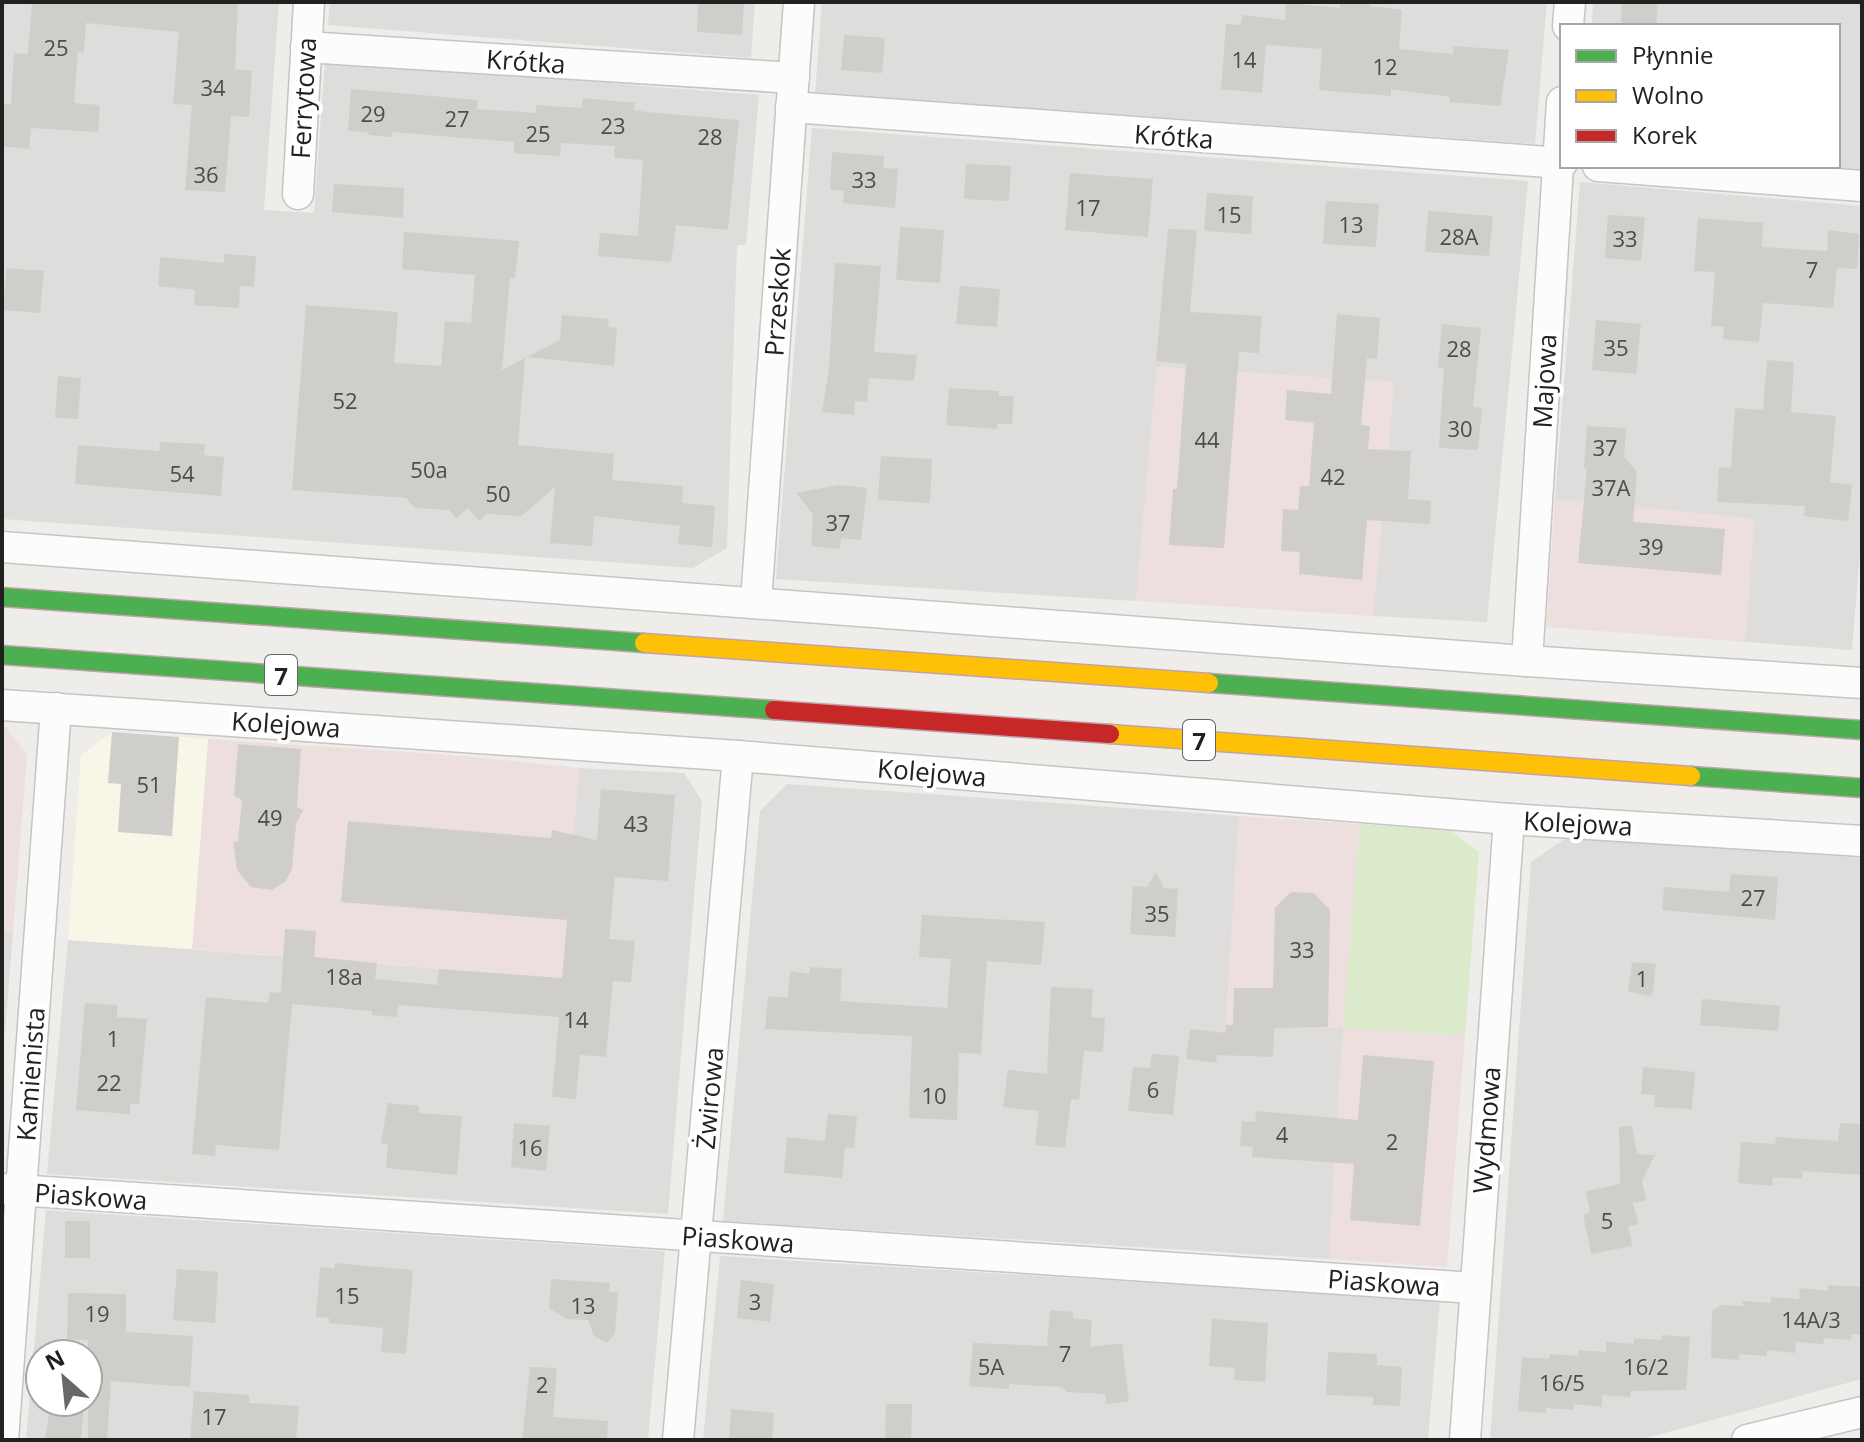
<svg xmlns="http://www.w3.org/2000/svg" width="1864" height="1442" font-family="'Open Sans',sans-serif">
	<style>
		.residential { fill: #dedddb; fill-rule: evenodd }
		.commercial { fill: #ecdfdd }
		.education { fill: #f7f6e7 }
		.grass { fill: #dbeacb }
		.building { fill: #d0cecb }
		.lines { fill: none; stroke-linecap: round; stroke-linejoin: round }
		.street-casing { stroke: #c6c5c4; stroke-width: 33 }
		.fast-casing { stroke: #c2a3ab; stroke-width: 21 }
		.slow-casing { stroke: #c2a3ab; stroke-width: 21 }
		.jam-casing { stroke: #c2a3ab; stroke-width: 21 }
		.street { stroke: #fdfcfc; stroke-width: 30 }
		.fast { stroke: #4caf50; stroke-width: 18 }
		.slow { stroke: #ffc107; stroke-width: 18 }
		.jam { stroke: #c62828; stroke-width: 18 }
		.labels { text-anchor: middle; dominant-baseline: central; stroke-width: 8; stroke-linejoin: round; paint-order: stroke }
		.number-label { font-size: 22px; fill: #4d4c4c }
		.shield { fill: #fff; stroke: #646464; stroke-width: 2 }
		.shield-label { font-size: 24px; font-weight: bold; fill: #212121 }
		.street-label { font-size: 26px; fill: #212121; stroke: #fff }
	</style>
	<rect width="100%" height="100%" fill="#efedea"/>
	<g class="residential">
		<path d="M2,2H279L264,210L314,213L325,61L759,95L746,245H737L727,548L693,568L2,519Z"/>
		<path d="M330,2H755L751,58L328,25Z"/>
		<path d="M822,2H1547L1535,144L815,93Z"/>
		<path d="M1593,2H1862V170L1816,166H1838V26H1592Z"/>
		<path d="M812,128L1528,181L1487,622L1373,616L1394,382L1157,367L1136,601L776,579Z"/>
		<path d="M1580,182L1862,206V528L1852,650L1745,642L1754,519L1555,499Z"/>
		<path d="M579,768L684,773L702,801L668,1214L47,1174L68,940L562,978Z"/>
		<path d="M787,784L1239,816L1226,1024L1343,1028L1329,1259L723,1221L760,811Z"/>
		<path d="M1569,836L1862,858V1379L1639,1440H1490L1531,862Z"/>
		<path d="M2,931L13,932L2,1070Z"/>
		<path d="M46,1210L665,1251L648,1440H26ZM40,1354H88V1402H40Z"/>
		<path d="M720,1256L1440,1301L1428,1440H703Z"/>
	</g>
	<g class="commercial">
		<path d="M1157,367L1394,382L1373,616L1136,601Z"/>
		<path d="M1555,499L1754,519L1745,642L1546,627Z"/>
		<path d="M2,723L27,755L13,932L2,931Z"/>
		<path d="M208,739L466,756L579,768L562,978L192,949Z"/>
		<path d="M1239,816L1360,824L1343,1028L1465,1036L1447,1267L1329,1259L1343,1028L1226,1025Z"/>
	</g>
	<path class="education" d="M112,732L208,739L192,949L68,940L81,755Z"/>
	<path class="grass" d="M1360,824L1451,831L1479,852L1465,1036L1343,1028Z"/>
	<g class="building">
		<path d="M32,2H238L235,69L252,71L249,117L231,116L225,192L185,190L192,105L173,104L179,32L86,23L84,53L78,52L74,103L100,105L98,132L31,128L29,149L2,146V104H11L14,53L28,54Z"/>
		<path d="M698,2H744L742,35L697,32Z"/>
		<path d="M1340,2H1370V6L1402,10L1399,49L1453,54V46L1509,50L1500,106L1450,102V97L1391,89V96L1319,90L1322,49L1266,45L1262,93L1221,89L1226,24L1241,25L1243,15L1285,20L1286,3L1340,8Z"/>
		<path d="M1622,2H1658L1656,26H1621Z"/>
		<path d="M844,35L885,38L882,73L841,70Z"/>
		<path d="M351,89L478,100L477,109L536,113V105L582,108L583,98L635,103L634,110L646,112L739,120L728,230L676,225L671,262L598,256L600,233L638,236L643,160L614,158L615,146L561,143L560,156L514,153V142L392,132V137L368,135L369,132L348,131Z"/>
		<path d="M832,152L884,156L883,168L898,169L895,208L843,203L844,191L830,190Z"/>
		<path d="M966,164L1011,166L1009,201L964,199Z"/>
		<path d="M1070,173L1153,179L1148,237L1065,230Z"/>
		<path d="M334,184L404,188L403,218L332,212Z"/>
		<path d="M1207,193L1253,196L1251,234L1204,231Z"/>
		<path d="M1326,201L1379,204L1376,247L1323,244Z"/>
		<path d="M1428,211L1493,216L1489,256L1425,252Z"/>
		<path d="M1608,215L1645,217L1641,261L1605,258Z"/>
		<path d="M1698,218L1763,223L1762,247L1827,251L1828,230L1859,234L1857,269L1837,268L1833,308L1763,303L1759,342L1723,339L1724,327L1711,326L1715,272L1694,271Z"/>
		<path d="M900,227L944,230L940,283L896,280Z"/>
		<path d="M1168,229L1197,230L1190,312L1262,316L1259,353L1239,352L1224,548L1169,545L1173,489H1177L1186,364L1156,361Z"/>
		<path d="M404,232L519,241L515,278H510L502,370L525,358L518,445L614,454L612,480L683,486L682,503L715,506L712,547L678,544L680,526L594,516L592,546L550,543L555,487L521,516L487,514L479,521L468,508L456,518L449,510L415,508L406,498L292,490L306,305L398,312L394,363L441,366L445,321L471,323L475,275L402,269Z"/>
		<path d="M224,254L256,256L254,287L240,286L239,308L194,305L195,290L158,286L160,257L224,263Z"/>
		<path d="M835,263L881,266L874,352L917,355L914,381L869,378L867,402L855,401L854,415L822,412L829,369Z"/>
		<path d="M7,268L44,271L40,313L3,310Z"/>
		<path d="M960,286L1000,289L997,327L956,324Z"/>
		<path d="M1337,314L1380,318L1377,359L1367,358L1361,425L1370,426L1368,449L1411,451L1408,499L1431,501L1430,524L1367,520L1362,580L1299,574L1300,552L1281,551L1283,509L1298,510L1300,486H1309L1314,423L1285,420L1287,390L1331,394Z"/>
		<path d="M562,315L609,319L608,327L617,328L614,366L527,357L560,340Z"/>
		<path d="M1596,320L1641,324L1636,374L1592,370Z"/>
		<path d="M1442,324L1481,328L1473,407L1482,408L1478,450L1439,448L1444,368L1438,367Z"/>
		<path d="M1767,360L1794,362L1791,412L1836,416L1830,482L1852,485L1848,521L1804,516L1805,506L1717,502L1719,467L1731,468L1735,408L1763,410Z"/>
		<path d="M58,376L81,378L78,419L55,418Z"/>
		<path d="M949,388L999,391V396H1014L1012,424H997V429L946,425Z"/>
		<path d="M1587,426L1626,428L1624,457L1637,472L1633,522L1725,529L1721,575L1578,563L1587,468H1584Z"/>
		<path d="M160,442L205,444L204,455L224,457L221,496L75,484L78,445L159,451Z"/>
		<path d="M881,456L932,459L930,503L878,500Z"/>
		<path d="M839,485L867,488L861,540L841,538L840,549L811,546L813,514L796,493Z"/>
		<path d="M112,732L179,737L172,836L118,832L121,784L108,783Z"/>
		<path d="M238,744L301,749L297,807L303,810L296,824L292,869L285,882L272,890L251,887L237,870L233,841L238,842L242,800L234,796Z"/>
		<path d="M601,789L675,795L668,881L615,877L609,939L635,941L631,982L613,981L606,1057L580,1055L576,1099L552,1097L559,1017L398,1005L397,1017L372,1015V1011L292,1004L279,1150L216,1145L215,1156L192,1154L206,997L268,1003L270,992L281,993L285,929L316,931L314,957L377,963L375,979L437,985L439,969L562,978L567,920L341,902L348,821L551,838L552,830L597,840Z"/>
		<path d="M1156,872L1164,888L1178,889L1175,937L1130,934L1133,886L1147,887Z"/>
		<path d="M1731,874L1778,877L1775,920L1662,910L1664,887L1729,892Z"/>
		<path d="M1291,892L1314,893L1330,910L1328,1027L1274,1028L1273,1057L1217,1055L1216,1063L1186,1059L1190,1029L1226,1033V1025H1233L1234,988H1273L1275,908Z"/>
		<path d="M922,915L1045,922L1041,965L987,961L981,1054L959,1053L957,1120L909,1118L912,1036L765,1029L768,996L788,998L790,971L809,974L810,967L842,969L840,1001L947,1008L951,959L919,957Z"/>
		<path d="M1632,962L1656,964L1652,996L1628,992Z"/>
		<path d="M1051,987L1093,989L1091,1017L1105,1018L1103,1052L1084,1051L1079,1100L1071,1099L1065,1148L1035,1145L1039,1111L1003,1107L1008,1070L1047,1074Z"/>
		<path d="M1702,999L1780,1006L1778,1031L1700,1025Z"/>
		<path d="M85,1003L117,1005V1017L147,1019L139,1104H130V1114L76,1110Z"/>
		<path d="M1152,1054L1179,1056L1173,1115L1128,1111L1133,1067L1150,1068Z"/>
		<path d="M1363,1055L1434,1061L1420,1226L1350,1220L1354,1164L1252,1157L1253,1147L1240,1146L1242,1121L1255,1122L1256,1111L1358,1120Z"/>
		<path d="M1643,1067L1695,1072L1692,1109L1654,1107L1655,1095L1641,1094Z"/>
		<path d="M388,1103L419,1106V1113L462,1116L457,1175L386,1168L388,1144H381Z"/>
		<path d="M828,1114L857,1116L854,1148L845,1147L842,1178L784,1173L787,1137L825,1141Z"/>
		<path d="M514,1123L550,1126L546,1171L511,1167Z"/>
		<path d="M1840,1123L1862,1124V1175L1803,1171L1802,1179L1773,1177L1772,1186L1738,1183L1741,1142L1775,1144L1776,1137L1838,1141Z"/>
		<path d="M1632,1126L1637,1154L1655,1155L1642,1181L1646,1200L1633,1203L1638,1224L1628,1226L1632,1246L1591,1254L1583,1214L1590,1213L1586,1191L1620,1184L1619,1127Z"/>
		<rect x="65" y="1221" width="25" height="37"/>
		<path d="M335,1263L413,1270L406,1354L381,1352L383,1328L329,1323V1318L316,1317L320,1267L334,1269Z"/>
		<path d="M177,1269L218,1272L215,1323L173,1320Z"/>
		<path d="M551,1279L610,1283L609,1292H618L615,1333L607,1343L594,1336L588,1320L566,1319L549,1308Z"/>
		<path d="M741,1280L774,1284L770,1322L737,1318Z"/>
		<path d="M1828,1285L1862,1287V1335L1852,1334L1851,1340L1824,1338L1823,1344L1796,1342L1795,1353L1767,1350V1356L1739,1354V1360L1711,1358L1712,1311L1721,1305L1743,1306V1301L1771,1303V1297L1799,1299L1800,1288L1827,1291Z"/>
		<path d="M68,1293L126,1294V1332L193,1336L190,1387L111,1381L107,1439L88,1438V1340L67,1339Z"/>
		<path d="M1050,1310L1073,1312V1318L1092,1320L1090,1347L1122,1343L1129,1401L1106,1404L1105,1394L1067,1392L1062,1387L1009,1384V1389L969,1386L973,1343L1047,1346Z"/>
		<path d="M1212,1319L1268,1323L1265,1382L1234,1380L1235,1368L1209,1366Z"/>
		<path d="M1662,1335L1690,1337L1686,1390L1631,1391L1630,1397L1602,1395V1407L1574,1404V1410L1546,1408V1413L1518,1411L1522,1357L1549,1359L1550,1354L1578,1356V1350L1606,1352V1342L1634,1344V1338L1662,1340Z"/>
		<path d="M1328,1352L1377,1354V1365L1402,1367L1400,1406L1373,1405V1397L1326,1395Z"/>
		<path d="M530,1367L557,1368L553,1417L608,1421L607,1440H522Z"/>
		<path d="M194,1391L249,1395V1403L299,1406L296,1440H190Z"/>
		<path d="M51,1402H84L81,1440H45Z"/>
		<path d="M886,1404H912L911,1440H885Z"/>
		<path d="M731,1409L774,1413L772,1440H729Z"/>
	</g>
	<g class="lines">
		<defs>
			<g id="street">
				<path d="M1568,26L1570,2"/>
				<path d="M306,47L794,78"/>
				<path d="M791,107L1562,163"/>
				<path d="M1598,166L1862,186"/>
				<path d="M298,194L309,2"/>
				<path d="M2,547L1527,661L1862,683"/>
				<path d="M756,602L799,2"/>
				<path d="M1527,661L1562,102"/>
				<path d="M2,705L738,756L1509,819L1862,841"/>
				<path d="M2,1189L1474,1288"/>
				<path d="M3,1440L56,708"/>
				<path d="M678,1440L738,756"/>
				<path d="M1465,1440L1509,819"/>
				<path d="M1747,1440L1862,1412"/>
			</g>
			<g id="fast">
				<path d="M2,597L644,643"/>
				<path d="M2,655L774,710"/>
				<path d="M1209,683L1862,730"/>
				<path d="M1691,776L1862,788"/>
			</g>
			<g id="slow">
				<path d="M644,643L1209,683"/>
				<path d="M1110,734L1691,776"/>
			</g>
			<path id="jam" d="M774,710L1110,734"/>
		</defs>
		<use href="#street" class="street-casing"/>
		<use href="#fast" class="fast-casing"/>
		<use href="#slow" class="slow-casing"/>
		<use href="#jam" class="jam-casing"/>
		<use href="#street" class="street"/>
		<use href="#fast" class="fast"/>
		<use href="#slow" class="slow"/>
		<use href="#jam" class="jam"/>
	</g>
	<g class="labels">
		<g class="number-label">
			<text x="56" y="47">25</text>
			<text x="1244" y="59">14</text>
			<text x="1385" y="66">12</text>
			<text x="213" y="87">34</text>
			<text x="373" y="113">29</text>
			<text x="457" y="118">27</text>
			<text x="613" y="125">23</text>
			<text x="538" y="133">25</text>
			<text x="710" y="136">28</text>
			<text x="206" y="174">36</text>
			<text x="864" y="179">33</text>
			<text x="1088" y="207">17</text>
			<text x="1229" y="214">15</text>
			<text x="1351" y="224">13</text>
			<text x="1459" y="236">28A</text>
			<text x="1625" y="238">33</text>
			<text x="1812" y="269">7</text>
			<text x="1616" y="347">35</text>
			<text x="1459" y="348">28</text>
			<text x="345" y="400">52</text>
			<text x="1460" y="428">30</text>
			<text x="1207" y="439">44</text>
			<text x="1605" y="447">37</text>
			<text x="429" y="469">50a</text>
			<text x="182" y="473">54</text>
			<text x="1333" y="476">42</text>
			<text x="1611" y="487">37A</text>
			<text x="498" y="493">50</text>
			<text x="838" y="522">37</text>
			<text x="1651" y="546">39</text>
			<text x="149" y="784">51</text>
			<text x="270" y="817">49</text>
			<text x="636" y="823">43</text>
			<text x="1753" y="897">27</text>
			<text x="1157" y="913">35</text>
			<text x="1302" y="949">33</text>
			<text x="344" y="976">18a</text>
			<text x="1642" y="978">1</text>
			<text x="576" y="1019">14</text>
			<text x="113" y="1038">1</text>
			<text x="109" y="1082">22</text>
			<text x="1153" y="1089">6</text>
			<text x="934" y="1095">10</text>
			<text x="1282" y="1134">4</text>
			<text x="1392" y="1141">2</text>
			<text x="530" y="1147">16</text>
			<text x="1607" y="1220">5</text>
			<text x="347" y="1295">15</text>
			<text x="755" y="1301">3</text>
			<text x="583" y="1305">13</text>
			<text x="97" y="1313">19</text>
			<text x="1811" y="1319">14A/3</text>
			<text x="1065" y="1353">7</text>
			<text x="991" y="1366">5A</text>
			<text x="1646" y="1366">16/2</text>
			<text x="1562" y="1382">16/5</text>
			<text x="542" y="1384">2</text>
			<text x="214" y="1416">17</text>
		</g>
		<g class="shield">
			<rect x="265" y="655" width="32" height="40" rx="6"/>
			<rect x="1183" y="720" width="32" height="40" rx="6"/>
		</g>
		<g class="shield-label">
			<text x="281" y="675">7</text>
			<text x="1199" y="740">7</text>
		</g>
		<g class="street-label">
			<text transform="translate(526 61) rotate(4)">Krótka</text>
			<text transform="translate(303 98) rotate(-87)">Ferrytowa</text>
			<text transform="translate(1174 136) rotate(4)">Krótka</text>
			<text transform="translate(777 302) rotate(-86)">Przeskok</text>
			<text transform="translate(1544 381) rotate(-87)">Majowa</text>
			<text transform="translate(286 724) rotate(4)">Kolejowa</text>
			<text transform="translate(932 772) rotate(5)">Kolejowa</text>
			<text transform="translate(1578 823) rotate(3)">Kolejowa</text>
			<text transform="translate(30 1074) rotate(-86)">Kamienista</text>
			<text transform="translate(709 1098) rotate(-85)">Żwirowa</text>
			<text transform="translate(1486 1130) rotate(-86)">Wydmowa</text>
			<text transform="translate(91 1196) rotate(4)">Piaskowa</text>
			<text transform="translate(738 1239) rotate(4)">Piaskowa</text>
			<text transform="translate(1384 1282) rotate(4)">Piaskowa</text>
		</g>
	</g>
	<rect width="1864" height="1442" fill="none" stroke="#212121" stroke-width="8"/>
	<rect x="1560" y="24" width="280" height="144" fill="#ffffff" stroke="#a6a6a6" stroke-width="2"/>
	<rect x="1576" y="50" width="40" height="12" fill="#4caf50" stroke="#a6a6a6" stroke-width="2"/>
	<text x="1632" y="64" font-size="24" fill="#212121">Płynnie</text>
	<rect x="1576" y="90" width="40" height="12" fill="#ffc107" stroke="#a6a6a6" stroke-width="2"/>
	<text x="1632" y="104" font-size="24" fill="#212121">Wolno</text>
	<rect x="1576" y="130" width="40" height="12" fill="#c62828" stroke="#a6a6a6" stroke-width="2"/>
	<text x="1632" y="144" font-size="24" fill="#212121">Korek</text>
	<g transform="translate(64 1378) rotate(333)"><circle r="38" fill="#ffffff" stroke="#a6a6a6" stroke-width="2"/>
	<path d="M0-6L14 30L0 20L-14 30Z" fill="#696867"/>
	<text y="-12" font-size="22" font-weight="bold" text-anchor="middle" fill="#212121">N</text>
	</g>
</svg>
